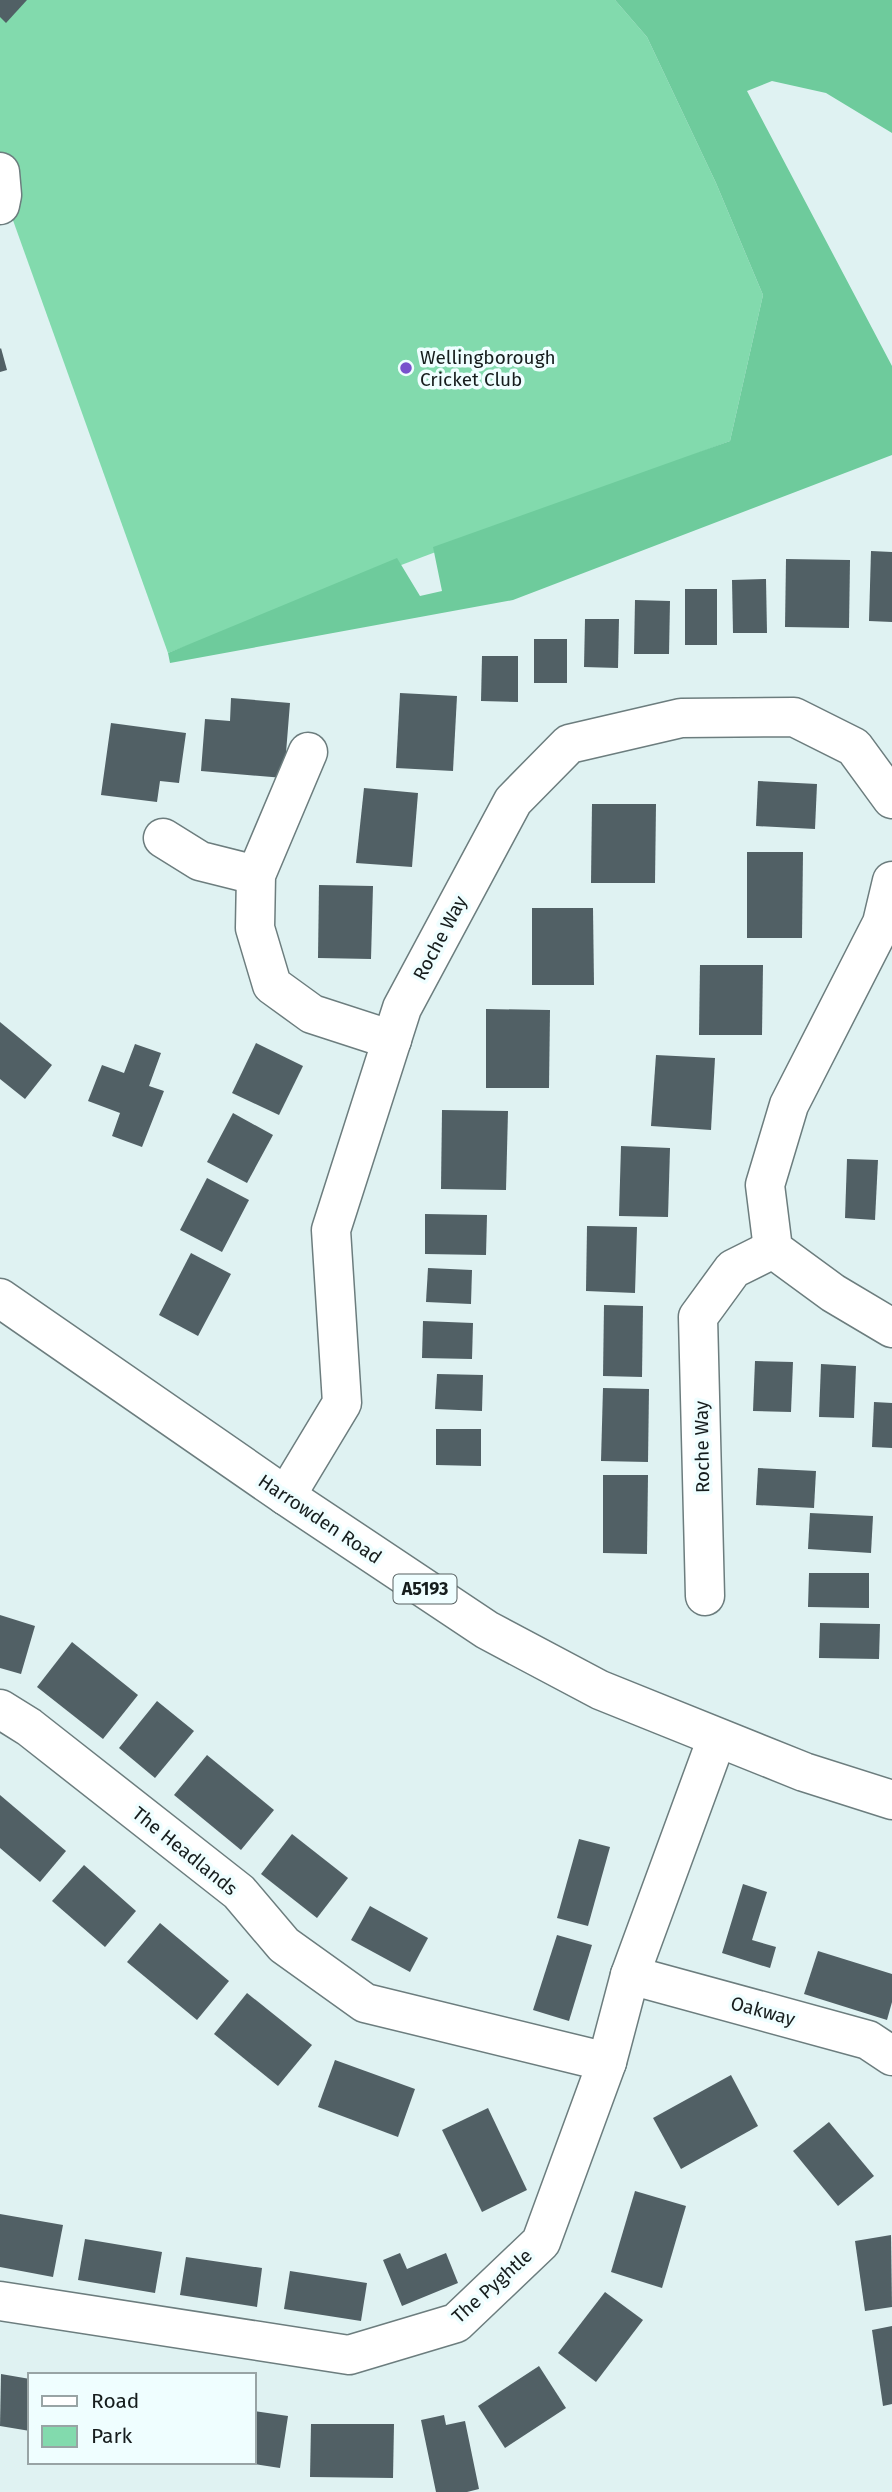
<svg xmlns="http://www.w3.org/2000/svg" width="892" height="2492" font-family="'Fira Sans',sans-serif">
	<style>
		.green { fill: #82daad }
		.forest { fill: #6ecb9c }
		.building { fill: #516065 }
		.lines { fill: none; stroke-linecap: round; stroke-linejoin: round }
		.minor-casing { stroke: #6c7d7e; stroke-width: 41 }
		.major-casing { stroke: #6c7d7e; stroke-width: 41 }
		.minor { stroke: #fff; stroke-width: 38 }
		.major { stroke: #fff; stroke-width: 38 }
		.poi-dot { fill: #7852cc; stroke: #effeff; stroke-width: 2.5 }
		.labels { text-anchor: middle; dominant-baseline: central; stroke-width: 7; stroke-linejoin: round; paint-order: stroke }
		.shield { fill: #effeff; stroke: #576061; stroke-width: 2 }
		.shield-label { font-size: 18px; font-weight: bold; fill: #161d1d }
		.poi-label { font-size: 19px; fill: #161d1d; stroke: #effeff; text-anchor: start }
		.street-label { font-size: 19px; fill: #161d1d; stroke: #effeff }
	</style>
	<rect width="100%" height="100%" fill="#dff2f2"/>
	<path class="green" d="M0,0H615L647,37L716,183L763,295L730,441L168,653L0,184Z"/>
	<path class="forest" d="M615,0H892V133L826,93L772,81L747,91L892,366V455L513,600L170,663L168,653L397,558L420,596L442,591L433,547L730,441L763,295L716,183L647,37Z"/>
	<g class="building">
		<path d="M0,0H27L6,23L0,17Z"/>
		<path d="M1,348L7,370L0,372V349Z"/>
		<path d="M871,551L892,552V622L869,621Z"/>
		<path d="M786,559L850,560L849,628L785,627Z"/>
		<path d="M766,579L767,633H733L732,580Z"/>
		<rect x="685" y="589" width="32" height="56"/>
		<path d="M635,600L670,601L669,654H634Z"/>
		<path d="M585,619H619L618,668L584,667Z"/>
		<rect x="534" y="639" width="33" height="44"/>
		<path d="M482,656H518V702L481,701Z"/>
		<path d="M400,693L457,696L453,771L396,768Z"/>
		<path d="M231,698L290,703L284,778L201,771L205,719L230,721Z"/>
		<path d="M111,723L186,733L179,783L160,781L157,802L101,795Z"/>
		<path d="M758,781L817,784L815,829L756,826Z"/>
		<path d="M364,788L418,793L412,867L356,863Z"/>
		<path d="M592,804H656L655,883H591Z"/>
		<path d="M747,852H803L802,938H747Z"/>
		<path d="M319,885L373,886L371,959L318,958Z"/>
		<path d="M532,908H593L594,985H532Z"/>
		<path d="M700,965H763L762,1035H699Z"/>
		<path d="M486,1009L550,1010L549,1088H486Z"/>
		<path d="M0,1022L52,1065L25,1099L0,1079Z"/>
		<path d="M256,1043L303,1066L279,1115L232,1093Z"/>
		<path d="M135,1044L161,1053L149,1086L164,1091L142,1147L112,1136L120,1113L88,1101L102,1065L124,1073Z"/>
		<path d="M656,1055L715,1058L711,1130L651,1126Z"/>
		<path d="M442,1110L508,1111L506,1190L441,1189Z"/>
		<path d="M233,1113L273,1135L247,1183L207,1162Z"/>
		<path d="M621,1146L670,1148L668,1217L619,1216Z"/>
		<path d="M847,1159L878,1160L875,1220L845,1218Z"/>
		<path d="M207,1178L249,1200L222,1252L180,1230Z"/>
		<path d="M425,1214L487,1215L486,1255L425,1254Z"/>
		<path d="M587,1226L637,1227L635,1293L586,1291Z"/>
		<path d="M191,1253L231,1274L198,1336L159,1315Z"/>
		<path d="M428,1268L472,1270L471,1304L426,1302Z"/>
		<path d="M604,1305L643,1306L642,1377L603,1376Z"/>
		<path d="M423,1321L473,1323L472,1359L422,1358Z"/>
		<path d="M755,1361L793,1362L791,1412L753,1411Z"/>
		<path d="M821,1364L856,1366L854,1418L819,1417Z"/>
		<path d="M437,1374L483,1375L482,1411L435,1409Z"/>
		<path d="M603,1388L649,1389L648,1462L601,1461Z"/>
		<path d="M874,1402L892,1403V1448L872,1447Z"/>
		<path d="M436,1429H481V1466L436,1465Z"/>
		<path d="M758,1468L816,1471L814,1508L756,1505Z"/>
		<path d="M603,1475H648L647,1554L603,1553Z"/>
		<path d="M810,1513L873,1516L871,1553L808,1549Z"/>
		<path d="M809,1573H869V1608L808,1607Z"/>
		<path d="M0,1615L35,1626L21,1674L0,1668Z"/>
		<path d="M820,1623L880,1624L879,1659L819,1658Z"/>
		<path d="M72,1642L138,1695L103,1739L37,1687Z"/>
		<path d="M157,1701L194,1731L155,1778L119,1748Z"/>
		<path d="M207,1755L274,1810L241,1850L174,1795Z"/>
		<path d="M0,1795L66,1851L40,1882L0,1848Z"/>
		<path d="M292,1834L348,1878L317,1918L261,1874Z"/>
		<path d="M579,1839L610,1847L588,1926L557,1918Z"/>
		<path d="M84,1865L136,1911L105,1947L52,1901Z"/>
		<path d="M743,1884L767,1892L752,1940L776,1947L770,1968L722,1953Z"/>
		<path d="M370,1906L428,1938L410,1972L351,1940Z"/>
		<path d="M160,1923L229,1981L197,2020L127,1962Z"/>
		<path d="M557,1935L592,1945L569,2021L533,2010Z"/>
		<path d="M818,1951L892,1974V2002L887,2020L804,1994Z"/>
		<path d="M247,1993L312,2045L278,2086L214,2034Z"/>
		<path d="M335,2060L415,2089L398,2137L318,2107Z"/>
		<path d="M731,2075L758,2126L681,2169L653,2118Z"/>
		<path d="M488,2108L527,2190L482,2212L442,2130Z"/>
		<path d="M829,2122L874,2176L838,2206L793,2151Z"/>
		<path d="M635,2191L686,2206L662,2288L611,2272Z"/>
		<path d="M0,2214L63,2225L53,2277L0,2267Z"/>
		<path d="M891,2235L892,2307L865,2311L855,2241Z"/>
		<path d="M85,2239L162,2252L155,2293L78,2280Z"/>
		<path d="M400,2253L407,2269L446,2253L458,2283L402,2306L383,2260Z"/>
		<path d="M186,2257L262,2268L257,2307L180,2295Z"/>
		<path d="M290,2271L367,2283L361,2321L284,2309Z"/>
		<path d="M605,2292L643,2320L596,2382L558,2353Z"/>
		<path d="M892,2326V2404L883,2406L872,2330Z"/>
		<path d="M539,2366L566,2408L505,2448L478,2406Z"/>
		<path d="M1,2374L30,2379V2431L0,2426Z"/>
		<path d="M254,2411L288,2416L280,2468L254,2464Z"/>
		<path d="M444,2415L446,2425L465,2421L479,2489L467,2492H436L421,2420Z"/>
		<path d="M311,2424H394L393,2478L310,2477Z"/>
	</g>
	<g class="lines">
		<defs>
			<g id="minor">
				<path d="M0,172L2,195L0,205"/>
				<path d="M308,752L256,875L255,928L272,985L312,1014L392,1040"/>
				<path d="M163,838L200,861L256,875"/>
				<path d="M892,881L882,923L789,1105L765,1185L773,1249L833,1293L892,1328"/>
				<path d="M286,1496L342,1403L331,1230L402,1008L513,801L569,744L681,718L794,717L854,747L892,799"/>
				<path d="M705,1596L698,1317L733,1269L773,1249"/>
				<path d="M0,1709L29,1727L239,1892L284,1945L365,2003L607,2062"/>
				<path d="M630,1975L868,2040L892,2056"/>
				<path d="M0,2301L349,2355L456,2323L541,2242L607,2062L630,1975L717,1738"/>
			</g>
			<path id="major" d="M0,1298L286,1496L487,1630L600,1690L804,1772L892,1800"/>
		</defs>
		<use href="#minor" class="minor-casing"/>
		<use href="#major" class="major-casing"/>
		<use href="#minor" class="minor"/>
		<use href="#major" class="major"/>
	</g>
	<circle class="poi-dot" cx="406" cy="368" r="7"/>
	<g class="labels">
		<rect class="shield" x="393.5" y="1574.5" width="63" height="29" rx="5"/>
		<g class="shield-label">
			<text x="425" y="1589">A5193</text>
		</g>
		<g class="poi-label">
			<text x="420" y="357">Wellingborough<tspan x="420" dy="22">Cricket Club</tspan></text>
		</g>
		<g class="street-label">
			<text transform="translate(440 938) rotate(-62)">Roche Way</text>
			<text transform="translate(702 1447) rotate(-91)">Roche Way</text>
			<text transform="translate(320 1519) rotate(34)">Harrowden Road</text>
			<text transform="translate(185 1851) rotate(39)">The Headlands</text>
			<text transform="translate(763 2011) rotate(15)">Oakway</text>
			<text transform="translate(492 2286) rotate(-42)">The Pyghtle</text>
		</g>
	</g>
	<rect x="28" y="2373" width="228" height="91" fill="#effeff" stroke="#98a4a5" stroke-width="2"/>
	<rect x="42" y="2396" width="35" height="10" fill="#ffffff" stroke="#98a4a5" stroke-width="2"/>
	<text x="91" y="2408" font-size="21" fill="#161d1d">Road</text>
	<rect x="42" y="2426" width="35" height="21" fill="#82daad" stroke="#98a4a5" stroke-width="2"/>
	<text x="91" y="2443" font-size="21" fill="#161d1d">Park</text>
</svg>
